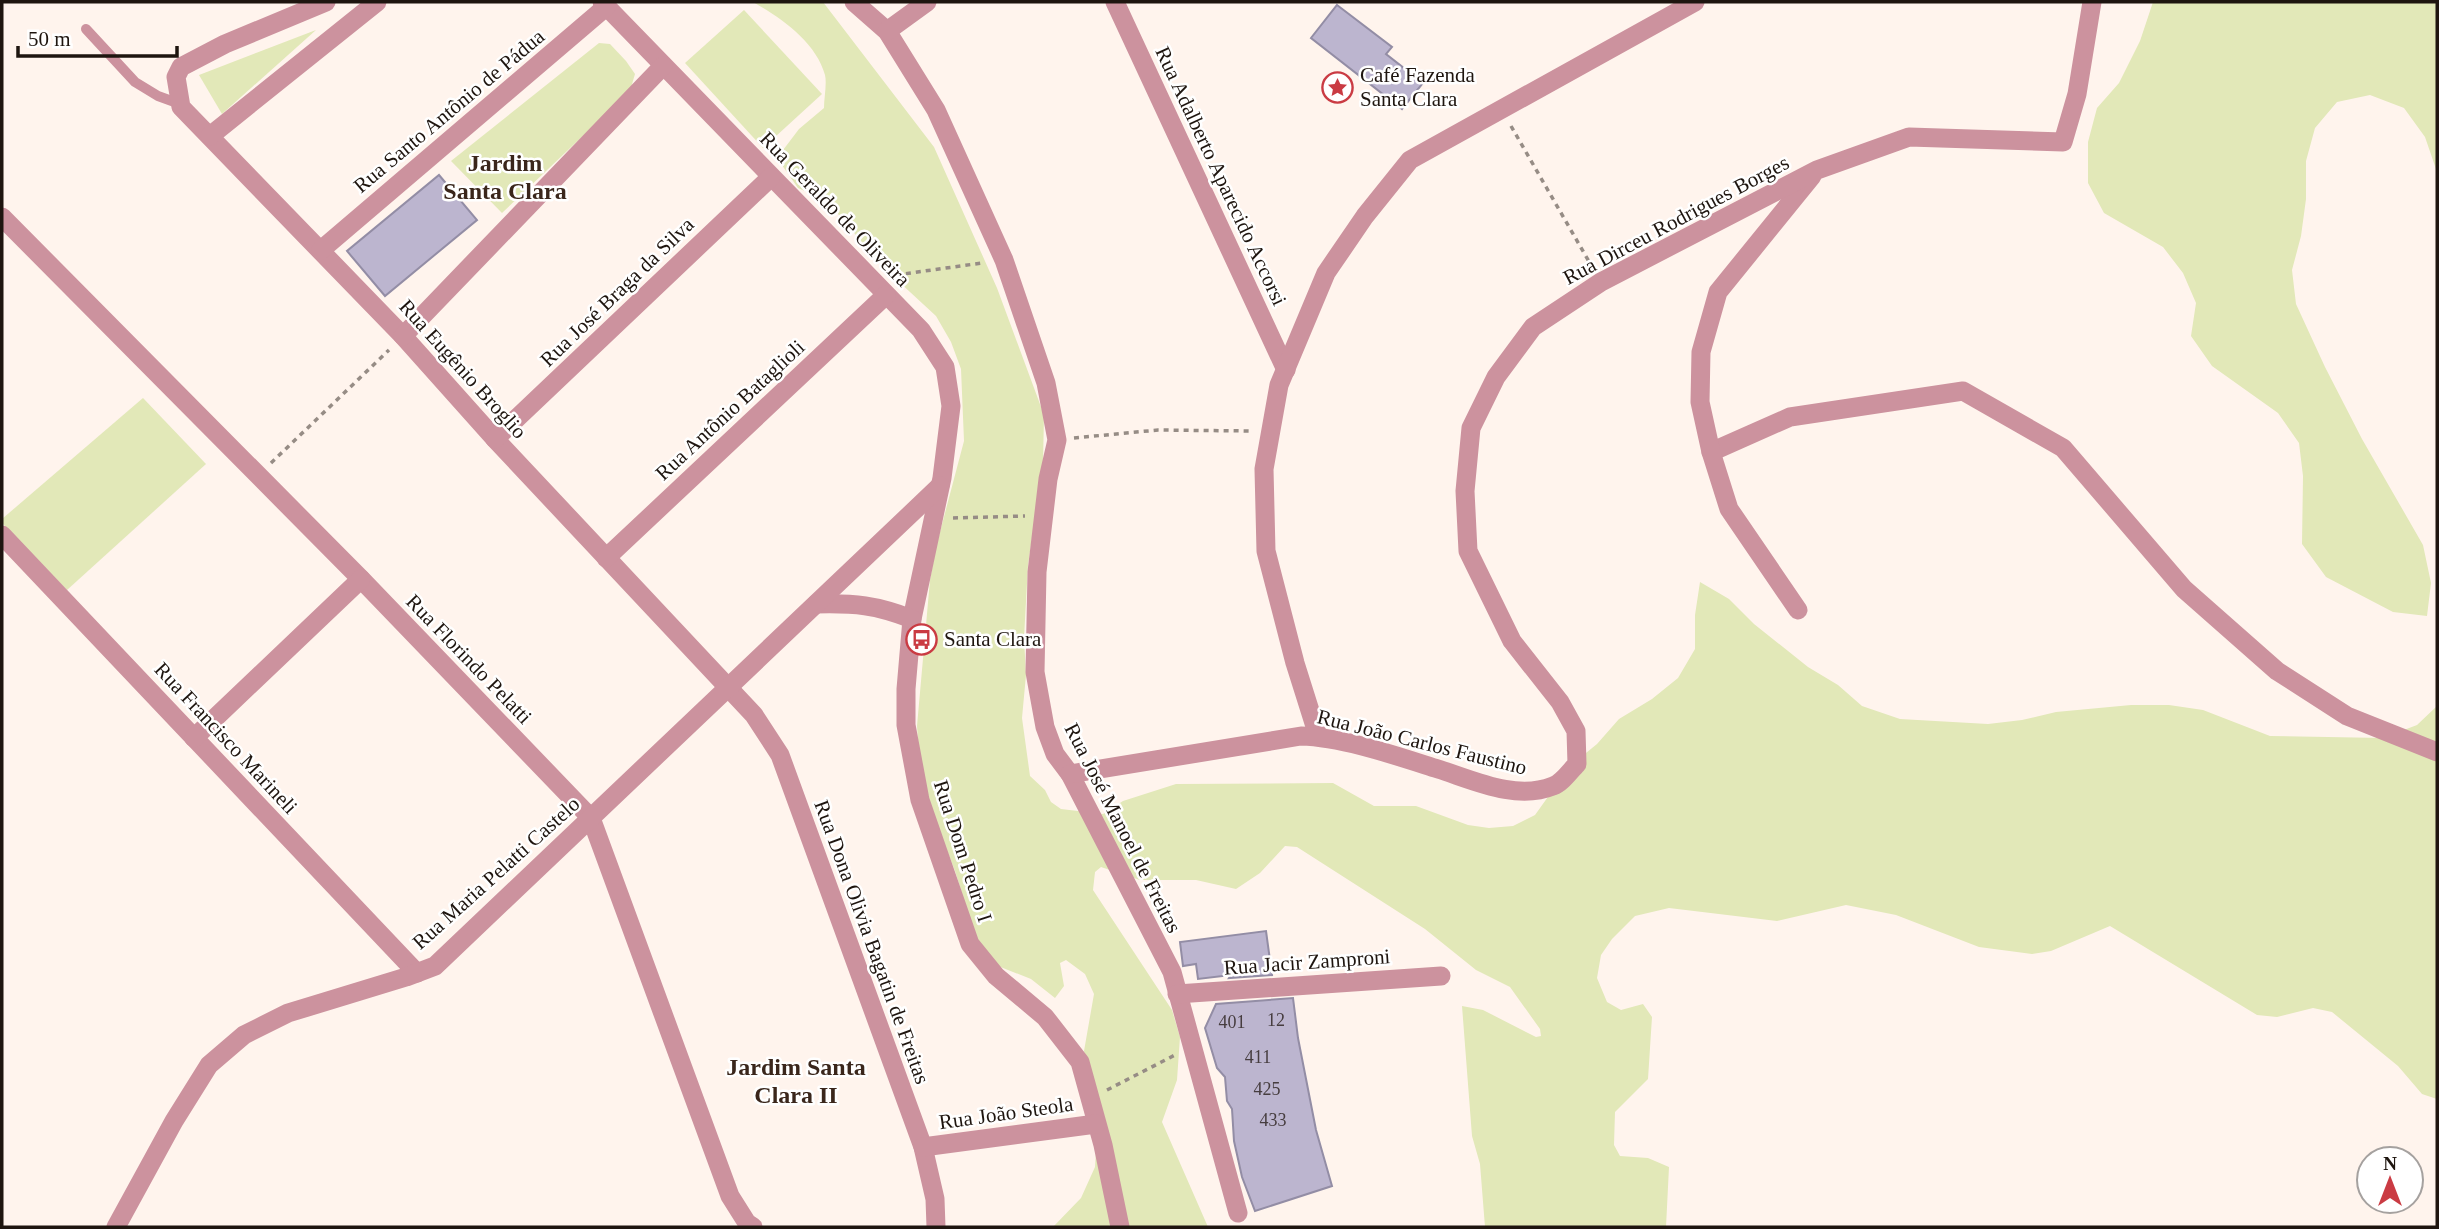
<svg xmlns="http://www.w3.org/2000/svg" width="2439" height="1229" font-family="Georgia,serif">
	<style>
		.green { fill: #e2e8b8 }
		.building { fill: #bcb5cf; stroke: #938da5; stroke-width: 2 }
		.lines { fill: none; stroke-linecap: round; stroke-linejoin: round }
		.path { stroke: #968c85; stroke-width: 3.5; stroke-dasharray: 5 5; stroke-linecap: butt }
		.service { stroke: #cc929e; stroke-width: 10 }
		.minor { stroke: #cc929e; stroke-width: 19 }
		.labels { text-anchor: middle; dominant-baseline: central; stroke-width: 5; stroke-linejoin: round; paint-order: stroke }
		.number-label { font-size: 18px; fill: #463d3f }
		.poi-label { font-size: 21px; fill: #1e150f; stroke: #fff; text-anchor: start }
		.street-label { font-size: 21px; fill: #1e150f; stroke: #fff }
		.quarter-label { font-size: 24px; font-weight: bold; fill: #3a261b; stroke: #fff }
	</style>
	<rect width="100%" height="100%" fill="#fff4ed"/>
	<g class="green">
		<path d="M753,2H823L934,147L997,288L1044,415L1043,463L1028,565L1024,638L1026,675L1022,718L1030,776L1045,790L1051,802L1061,809L1103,814L1123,801L1176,784L1333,783L1374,806H1416L1468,825L1489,828L1513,826L1535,815L1570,766L1597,744L1619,719L1652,699L1678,678L1695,649V615L1700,582L1729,599L1754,624L1808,667L1838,685L1862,706L1900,719L1988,724L2022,720L2056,712L2131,705H2169L2203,710L2270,736L2383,738L2417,725L2437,706V1099L2422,1094L2398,1066L2332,1012L2313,1008L2277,1017L2257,1015L2110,926L2051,951L2032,954L1979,947L1896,915L1846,905L1777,921L1669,908L1635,916L1612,939L1601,955L1597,978L1607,1002L1621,1010L1643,1004L1652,1017L1648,1079L1615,1112L1614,1145L1620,1156L1648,1158L1669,1167L1666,1227H1485L1480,1164L1472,1136L1462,1006L1483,1010L1536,1037L1541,1036L1540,1029L1510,987L1476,970L1425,929L1297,847L1285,846L1260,873L1236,889L1196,880H1140L1101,867L1095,872L1093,890L1172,1010L1180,1037L1177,1080L1162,1122L1208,1227H1053L1081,1198L1095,1167L1098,1121L1084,1051L1094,994L1085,974L1066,960L1060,963L1064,986L1055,998L1031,979L998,966L977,941L955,871L934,817L920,765L917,726L930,580L936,547L964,441L961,369L951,342L936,316L884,268L827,201L798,188L777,158L799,129L824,108C824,98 827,84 825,75C816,42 781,18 753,2Z"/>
		<path d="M2153,2H2437V172L2425,137L2404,108L2370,95L2337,102L2315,128L2306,161V199L2301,236L2292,270L2296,304L2325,367L2362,439L2423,545L2431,583L2427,616L2393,612L2326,577L2302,544L2303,476L2299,443L2278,413L2212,366L2191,336L2196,303L2183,273L2163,247L2104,213L2088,183V142L2097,108L2119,83L2140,41Z"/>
		<path d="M744,10L822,94L763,148L685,63Z"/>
		<path d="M316,30L222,114L199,75Z"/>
		<path d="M599,43L610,44L626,61L635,74L630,91L502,213L451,161Z"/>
		<path d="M143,398L206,464L67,590L2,523V519Z"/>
	</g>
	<g class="building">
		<path d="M1337,5L1392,47L1386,54L1423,83L1402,109L1311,38Z"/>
		<path d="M439,175L477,220L385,296L347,251Z"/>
		<path d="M1266,931L1272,975L1229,978L1231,975L1198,979L1196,964L1183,966L1180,942Z"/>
		<path d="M1293,998L1298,1038L1316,1130L1332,1186L1255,1211L1242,1177L1234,1141L1232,1109L1227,1101L1225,1077L1217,1068L1205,1028L1216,1004Z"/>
	</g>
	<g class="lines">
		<g class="path">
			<path d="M1511,126L1591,265"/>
			<path d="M896,275L982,263"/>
			<path d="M1074,438L1158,430L1252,431"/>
			<path d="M271,463L389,350"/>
			<path d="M953,518L1025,516"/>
			<path d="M1107,1090L1175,1055"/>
		</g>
		<path class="service" d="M86,29L135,82L158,96L180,104"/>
		<g class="minor">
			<path d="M326,2L225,44L181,67L176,77L181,107L403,336L495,439L754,715L780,755L923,1147L935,1199L936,1227"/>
			<path d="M602,2L921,330L945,367L951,406L942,478L912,619L906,689V725L920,800L970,944L996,976L1045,1017L1080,1062L1103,1145L1120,1227"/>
			<path d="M854,2L887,31L936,110L1004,260L1046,383L1057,440L1048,479L1037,572L1035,672L1045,727L1055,754L1070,774L1172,972L1238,1213"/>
			<path d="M1115,2L1286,370"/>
			<path d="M887,31L927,2"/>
			<path d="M210,136L377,2"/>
			<path d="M2,217L361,579L591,818L730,1196L747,1223L753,1227"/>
			<path d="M321,250L607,6"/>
			<path d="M403,336L663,66"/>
			<path d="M495,439L771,177"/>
			<path d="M1711,452L1790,417L1963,391L2063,448L2184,589L2277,671L2347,716L2437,752"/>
			<path d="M2,535L417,973"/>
			<path d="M606,558L886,295"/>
			<path d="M816,604C855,603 876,605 912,619"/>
			<path d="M1798,610L1729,509L1711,452L1700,402L1701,352L1718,292L1812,176"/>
			<path d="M1318,736L1295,663L1266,551L1264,469L1279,385L1326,273L1365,216L1410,160L1695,2"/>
			<path d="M194,738L361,579"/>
			<path d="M1070,774L1301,736C1342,737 1397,756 1438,769C1473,780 1516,801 1553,786C1562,783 1570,771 1577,764L1576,731L1560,702L1512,641L1468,551L1465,491L1471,428L1496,377L1533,327L1601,282L1817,170L1909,137L2063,142L2077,94L2092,2"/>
			<path d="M1177,994L1441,976"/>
			<path d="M923,1147L1096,1124"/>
			<path d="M116,1227L174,1121L209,1065L244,1035L288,1013L406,977L435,966L940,486"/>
		</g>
	</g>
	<defs>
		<symbol id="sight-ring" viewBox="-11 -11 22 22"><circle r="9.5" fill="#fff" stroke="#ca3b43" stroke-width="1.5"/><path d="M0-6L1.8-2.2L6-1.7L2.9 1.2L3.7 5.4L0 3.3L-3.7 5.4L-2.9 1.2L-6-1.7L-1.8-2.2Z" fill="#ca3b43"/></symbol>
		<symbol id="bus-ring" viewBox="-11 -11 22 22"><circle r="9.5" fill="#fff" stroke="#ca3b43" stroke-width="1.5"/><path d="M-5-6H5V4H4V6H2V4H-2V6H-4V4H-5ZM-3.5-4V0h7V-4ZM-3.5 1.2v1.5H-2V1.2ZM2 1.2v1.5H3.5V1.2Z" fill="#ca3b43"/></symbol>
	</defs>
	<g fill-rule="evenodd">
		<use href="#sight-ring" x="1320" y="70" width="35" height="35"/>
		<use href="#bus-ring" x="904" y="622" width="35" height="35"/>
	</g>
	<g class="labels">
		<g class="number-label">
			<text x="1276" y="1020">12</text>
			<text x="1232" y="1022">401</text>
			<text x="1258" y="1057">411</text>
			<text x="1267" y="1089">425</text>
			<text x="1273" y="1120">433</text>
		</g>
		<g class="poi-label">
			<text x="1360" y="75">Café Fazenda<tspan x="1360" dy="24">Santa Clara</tspan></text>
			<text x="944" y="639">Santa Clara</text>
		</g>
		<g class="street-label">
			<text transform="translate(449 111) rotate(-40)">Rua Santo Antônio de Pádua</text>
			<text transform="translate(1221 176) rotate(65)">Rua Adalberto Aparecido Accorsi</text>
			<text transform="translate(835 209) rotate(46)">Rua Geraldo de Oliveira</text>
			<text transform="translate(1676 220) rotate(-28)">Rua Dirceu Rodrigues Borges</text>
			<text transform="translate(617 292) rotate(-44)">Rua José Braga da Silva</text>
			<text transform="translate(463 369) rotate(48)">Rua Eugênio Broglio</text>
			<text transform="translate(730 410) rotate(-43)">Rua Antônio Bataglioli</text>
			<text transform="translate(469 659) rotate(46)">Rua Florindo Pelatti</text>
			<text transform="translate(226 738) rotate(47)">Rua Francisco Marineli</text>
			<text transform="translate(1422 742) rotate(14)">Rua João Carlos Faustino</text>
			<text transform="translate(1123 828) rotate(63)">Rua José Manoel de Freitas</text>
			<text transform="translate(963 851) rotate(72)">Rua Dom Pedro I</text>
			<text transform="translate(496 873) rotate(-42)">Rua Maria Pelatti Castelo</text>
			<text transform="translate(872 942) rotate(70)">Rua Dona Olivia Bagatin de Freitas</text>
			<text transform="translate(1307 962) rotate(-4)">Rua Jacir Zamproni</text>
			<text transform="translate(1006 1113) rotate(-8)">Rua João Steola</text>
		</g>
		<g class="quarter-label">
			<text x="505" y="163">Jardim<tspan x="505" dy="28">Santa Clara</tspan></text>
			<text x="796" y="1067">Jardim Santa<tspan x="796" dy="28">Clara II</tspan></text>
		</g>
	</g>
	<rect width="2439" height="1229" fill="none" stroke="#1e150f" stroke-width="7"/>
	<g transform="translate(2390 1180)"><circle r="33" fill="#ffffff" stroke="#a5a19f" stroke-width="2"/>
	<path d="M0-5L12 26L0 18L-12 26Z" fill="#ca3b43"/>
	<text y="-10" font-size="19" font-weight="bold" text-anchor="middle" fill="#1e150f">N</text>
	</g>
	<path d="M18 46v10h159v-10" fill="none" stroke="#1e150f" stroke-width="3.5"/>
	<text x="28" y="46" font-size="21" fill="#1e150f" stroke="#ffffff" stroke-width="5" paint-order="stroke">50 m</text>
</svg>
